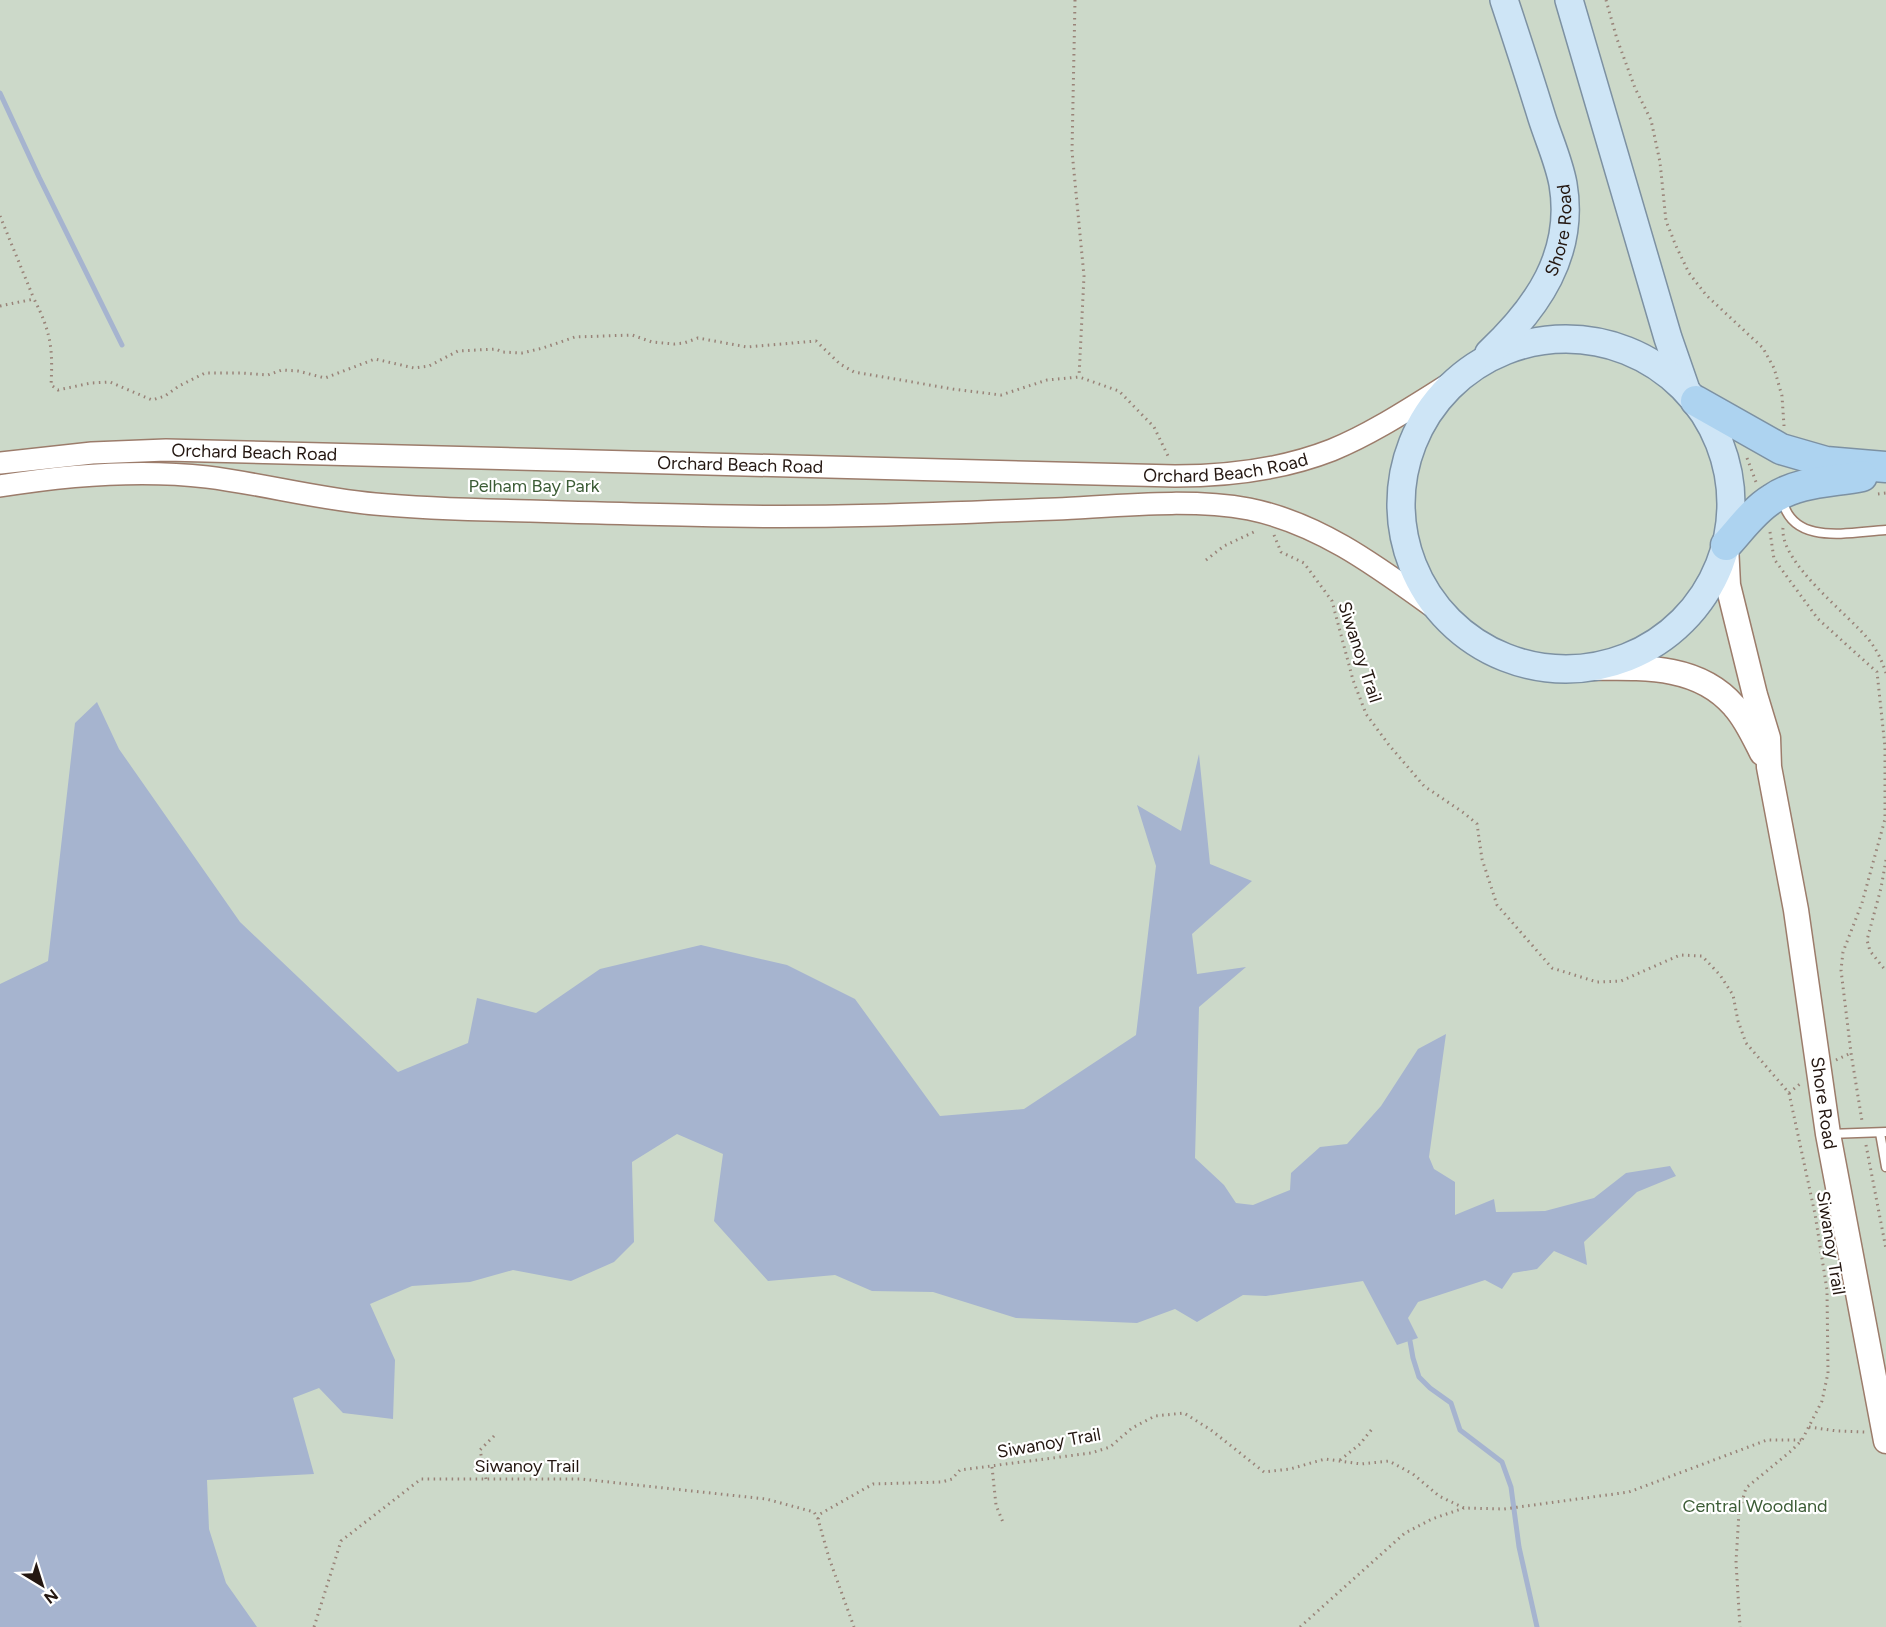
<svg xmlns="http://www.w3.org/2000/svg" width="1886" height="1627" font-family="Figtree,sans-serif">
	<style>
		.green { fill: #ccd9c9 }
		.water { fill: #a6b4cf }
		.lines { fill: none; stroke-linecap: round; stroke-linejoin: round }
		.stream { stroke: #a6b4cf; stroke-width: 5 }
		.service-casing { stroke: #9c7c6b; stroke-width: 11 }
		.tertiary-casing { stroke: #9c7c6b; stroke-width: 24 }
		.secondary-casing { stroke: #9c7c6b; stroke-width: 27 }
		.primary-casing { stroke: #7d91a2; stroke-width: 30 }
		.motorway-casing { stroke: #7d91a2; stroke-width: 33 }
		.path { stroke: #998378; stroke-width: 3; stroke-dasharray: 1.5 4.5; stroke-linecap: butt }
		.service { stroke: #fff; stroke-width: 8 }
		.tertiary { stroke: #fff; stroke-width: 21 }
		.secondary { stroke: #fff; stroke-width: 24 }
		.primary { stroke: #cee5f6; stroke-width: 27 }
		.motorway { stroke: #add3f0; stroke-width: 30 }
		.labels { text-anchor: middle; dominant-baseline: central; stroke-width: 4.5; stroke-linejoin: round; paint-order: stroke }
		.street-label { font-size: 18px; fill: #241711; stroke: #fff }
		.park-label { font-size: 18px; fill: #3c5c36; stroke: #fff }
	</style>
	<rect width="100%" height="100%" fill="#faddce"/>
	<path class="green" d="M0,0H1886V1627H112L0,1159Z"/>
	<path class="water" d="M97,702L119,749L240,922L398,1072L468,1043L477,998L536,1013L600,969L701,945L787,965L855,999L940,1116L1024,1109L1136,1035L1156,866L1137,805L1181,831L1199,754L1210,864L1252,881L1192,934L1197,974L1246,967L1199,1007L1195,1158L1224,1185L1236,1203L1253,1205L1290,1190L1291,1173L1320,1147L1347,1144L1381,1106L1418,1049L1446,1034L1429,1157L1434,1169L1455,1182V1215L1494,1199L1496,1212L1545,1211L1594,1198L1626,1173L1670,1166L1676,1176L1637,1192L1584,1242L1587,1265L1554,1251L1537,1269L1513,1273L1502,1289L1485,1280L1418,1302L1408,1318L1418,1338L1397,1345L1363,1281L1266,1296L1243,1295L1197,1322L1175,1309L1137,1323L1016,1318L933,1292L872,1291L835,1275L768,1281L714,1221L723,1154L677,1134L632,1162L634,1242L614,1262L571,1281L513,1270L470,1282L412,1286L370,1304L395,1360L393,1419L343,1413L319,1388L293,1398L314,1474L207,1480L209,1529L226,1583L257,1627H0V984L48,961L75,723Z"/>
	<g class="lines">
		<g class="stream">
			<path d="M0,93L39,177L122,345"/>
			<path d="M1410,1341L1413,1358L1419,1377L1430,1388L1451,1403L1460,1430L1502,1462L1511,1487L1519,1547L1537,1627"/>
		</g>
		<defs>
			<g id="service">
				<path d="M1782,498C1791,547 1850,532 1886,530"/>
				<path d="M1880,1133L1886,1167"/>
				<path d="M1829,1134L1886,1132"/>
			</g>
			<g id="tertiary">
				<path id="s1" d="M0,463L92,453L166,450L1175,476C1229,476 1281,470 1332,450C1376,432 1418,403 1459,378"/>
				<path d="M0,486C68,475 138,469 207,477C263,484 318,499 375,504C426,509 479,510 530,511C597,513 664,515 730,516C839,518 948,513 1056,509C1117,506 1189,498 1249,509C1323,524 1383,571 1443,614"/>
			</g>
			<g id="secondary">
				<path id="s2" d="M1726,545L1728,585L1755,695L1768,738L1769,767L1796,910L1828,1134L1886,1441"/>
				<path d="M1583,668C1636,668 1696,662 1734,706C1746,719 1754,737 1762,753"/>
			</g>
			<g id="primary">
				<path d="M1569,0L1668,338L1685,387"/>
				<circle cx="1566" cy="504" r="165"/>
				<path id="s3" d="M1489,353C1537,308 1575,254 1563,184C1559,162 1549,140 1542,118C1530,79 1517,39 1504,0"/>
			</g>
			<g id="motorway">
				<path d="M1696,401L1781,449L1826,462L1886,467"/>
				<path d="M1726,545C1740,530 1754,510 1772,499C1798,481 1832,482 1862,476"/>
			</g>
		</defs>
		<use href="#service" class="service-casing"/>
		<use href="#tertiary" class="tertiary-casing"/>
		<use href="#secondary" class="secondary-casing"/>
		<use href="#primary" class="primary-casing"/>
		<use href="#motorway" class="motorway-casing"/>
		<g class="path">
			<path d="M1075,0L1072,151L1084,276L1079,377"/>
			<path d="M1606,0L1617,39L1635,88L1651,120L1660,162L1666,221L1676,246L1689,273L1706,295L1763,348L1774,368L1782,396L1784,426"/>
			<path d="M0,216L34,299"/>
			<path d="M0,306L34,299C51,332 53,349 51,385L58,390L91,383L110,382L152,400L165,396L179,386L205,373H241L268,375L282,370L298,371L325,378L375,359L414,368L429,366L458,351L496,349L502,352L522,353L543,348L575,337L632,335L652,342L674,344L684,343L698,338L747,347L816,341L840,364L854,372L953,389L1001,395L1047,380L1079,377L1119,391L1154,427L1168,456"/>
			<path d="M1747,458L1756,482"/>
			<path d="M1878,494L1886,493"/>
			<path d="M1783,528C1780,563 1847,613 1869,640C1877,650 1882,661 1886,673"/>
			<path d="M1770,532L1774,559L1818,619L1877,672L1885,747V819L1862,903L1843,952L1841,970L1851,1053L1862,1121"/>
			<path d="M1274,535L1281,552L1304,563L1332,601L1353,680L1366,714L1389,745L1424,786L1464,813L1477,824L1482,859L1497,905L1552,968L1597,982L1621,981L1680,955L1702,956L1720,975L1733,995L1738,1021L1746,1043L1789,1093L1815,1214L1827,1290L1828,1373L1822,1401L1802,1440L1791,1451L1746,1488L1739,1512L1736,1562L1740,1627"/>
			<path d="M1206,560L1224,546L1256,531"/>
			<path d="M1886,860L1881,888L1867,940L1870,951L1886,971"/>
			<path d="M1836,1060L1851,1053"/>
			<path d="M1789,1093L1801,1083"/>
			<path d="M1866,1145L1886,1249"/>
			<path d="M1809,1427L1837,1431L1865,1432"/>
			<path d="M1340,1460L1360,1444L1372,1429"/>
			<path d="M992,1467L996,1505L1004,1525"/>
			<path d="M486,1479L480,1450L495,1435"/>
			<path d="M818,1519L820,1514L873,1484L942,1482L952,1479L960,1470L1091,1453L1110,1447L1132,1428L1155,1416L1184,1413L1211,1430L1264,1472L1290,1469L1325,1459L1361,1464L1389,1461L1413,1474L1439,1496L1464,1508L1504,1509L1629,1492L1767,1440H1802"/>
			<path d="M314,1627L341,1541L421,1479H581L766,1499L814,1512L818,1519L829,1558L854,1627"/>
			<path d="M1300,1627L1405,1533L1432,1519L1464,1508"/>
		</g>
		<use href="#service" class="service"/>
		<use href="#tertiary" class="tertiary"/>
		<use href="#secondary" class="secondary"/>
		<use href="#primary" class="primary"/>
		<use href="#motorway" class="motorway"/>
	</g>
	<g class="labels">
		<g class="street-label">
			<text stroke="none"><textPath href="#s3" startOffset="146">Shore Road</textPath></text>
			<text stroke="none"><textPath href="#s1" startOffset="255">Orchard Beach Road</textPath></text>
			<text stroke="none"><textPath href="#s1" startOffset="741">Orchard Beach Road</textPath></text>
			<text stroke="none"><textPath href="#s1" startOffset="1227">Orchard Beach Road</textPath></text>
			<text transform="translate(1360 652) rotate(72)">Siwanoy Trail</text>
			<text stroke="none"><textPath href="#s2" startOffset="568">Shore Road</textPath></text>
			<text transform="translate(1831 1243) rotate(81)">Siwanoy Trail</text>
			<text transform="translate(1049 1443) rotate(-10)">Siwanoy Trail</text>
			<text x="527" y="1466">Siwanoy Trail</text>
		</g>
		<g class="park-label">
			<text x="534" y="486">Pelham Bay Park</text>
			<text x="1755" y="1506">Central Woodland</text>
		</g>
	</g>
	<g transform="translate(42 1585) rotate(142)" stroke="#ffffff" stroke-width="4.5" paint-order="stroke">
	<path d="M0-4.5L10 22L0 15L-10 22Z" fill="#241711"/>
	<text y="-9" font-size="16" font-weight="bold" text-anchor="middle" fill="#241711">N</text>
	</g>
</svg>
